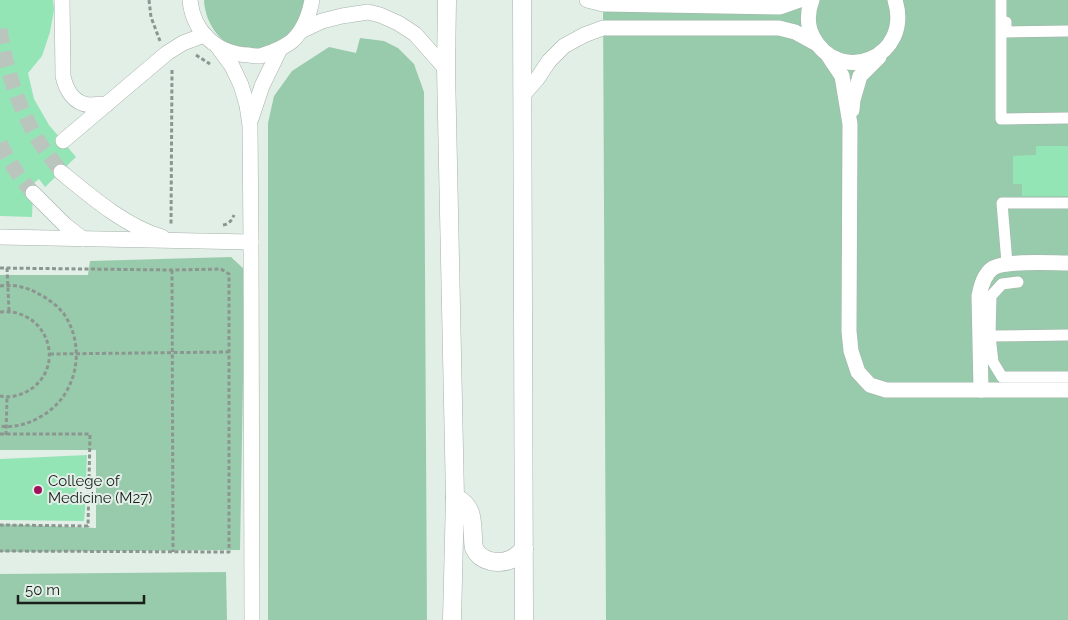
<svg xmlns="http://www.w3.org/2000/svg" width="1068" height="620" font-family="Raleway,sans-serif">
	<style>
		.green { fill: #98cbac }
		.building { fill: #94e5b6 }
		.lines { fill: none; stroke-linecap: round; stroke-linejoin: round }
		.minor-tunnel { stroke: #bac5be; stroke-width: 15; stroke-dasharray: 15 8; stroke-linecap: butt }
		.pedestrian-casing { stroke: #a5b2aa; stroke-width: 12 }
		.minor-casing { stroke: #a5b2aa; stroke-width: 16 }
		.tertiary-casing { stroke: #a5b2aa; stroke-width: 19 }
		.path { stroke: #8c9690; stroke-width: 3; stroke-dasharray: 4 2.5; stroke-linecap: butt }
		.pedestrian { stroke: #fff; stroke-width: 11 }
		.minor { stroke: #fff; stroke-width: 15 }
		.tertiary { stroke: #fff; stroke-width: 18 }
		.poi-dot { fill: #9f125d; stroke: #e2efe7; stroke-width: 2 }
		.labels { text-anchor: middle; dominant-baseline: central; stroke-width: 4; stroke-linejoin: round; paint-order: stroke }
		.poi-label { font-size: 15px; fill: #1a1f1c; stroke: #e2efe7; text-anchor: start }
	</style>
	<rect width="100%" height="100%" fill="#e2efe7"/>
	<g class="green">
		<path d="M204,0H306L305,11L286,41C278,43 256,52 249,51C223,49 205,25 204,0Z"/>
		<path d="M603,0H1068V620H606Z"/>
		<path d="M360,38L384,41L398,48L414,64L424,92L427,620H268V123L274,96L292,71L329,47L356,53Z"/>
		<path d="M231,257L245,270L240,550L0,552V524L96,528V450H0V275H88L90,261Z"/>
		<path d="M226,572L227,620H0V574Z"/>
	</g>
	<g class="building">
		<path d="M0,0H53L54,10L50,32L42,56L28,73L34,99L49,125L76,157L45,187L39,179L29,187L33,193L32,217L0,216Z"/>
		<path d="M1036,146H1068V196H1022V184H1013V156L1036,155Z"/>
		<path d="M87,455L86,481L77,482L76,499H86L84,521L0,520V459Z"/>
	</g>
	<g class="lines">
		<g class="minor-tunnel">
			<path d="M0,29C6,70 19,111 42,146C48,155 55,163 61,172"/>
			<path d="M0,143C9,162 20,178 33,193"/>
		</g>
		<defs>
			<g id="pedestrian">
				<path d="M1001,0V119L1068,118"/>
				<path d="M1006,22V32L1068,31"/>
				<path d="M1007,263L1002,203H1068"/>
				<path d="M1068,335L990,336L993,362L1002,377H1068"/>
				<path d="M990,336L991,296L1002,284L1018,282"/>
			</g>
			<g id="minor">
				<path d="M62,0L63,76C66,90 74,104 90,105C95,105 101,104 107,104"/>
				<path d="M190,0C193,32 217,54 249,55C253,56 257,56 260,56C264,55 268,53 272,52C279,49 286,46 292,41C304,30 309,16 312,0"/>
				<path d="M587,0L603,4L780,7L800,0"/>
				<path d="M812,0C807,12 807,26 813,37C840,87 913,57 895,0"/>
				<path d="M301,31L322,21L342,16L368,12L380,15L398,23L415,34L446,69"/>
				<path d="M218,47L232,66L241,85L247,105L250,126L251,242L252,620"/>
				<path d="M828,55L842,76L850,124L849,331L851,351L858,372L870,385L886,390H1068"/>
				<path d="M523,95L537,79L549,61L564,46L584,35L603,28H779L795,32L817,44"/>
				<path d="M852,110L853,100L860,76L879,57"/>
				<path d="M251,119L262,86L280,49"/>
				<path d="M63,141L167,53L183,43L204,35"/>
				<path d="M61,172C89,195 126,227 162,237"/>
				<path d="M33,193L65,225L83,239"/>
				<path d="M0,237L251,242"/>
				<path d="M981,390L979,296C981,286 984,274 993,268C1007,260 1051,263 1068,263"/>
			</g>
			<g id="tertiary">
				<path d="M447,0L446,69L455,497L452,620"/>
				<path d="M522,0L524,620"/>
				<path d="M455,497C473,506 472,519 473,537C473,541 473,544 474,548C480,562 499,565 512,559C517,556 520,553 524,549"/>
			</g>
		</defs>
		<use href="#pedestrian" class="pedestrian-casing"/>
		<use href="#minor" class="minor-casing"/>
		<use href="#tertiary" class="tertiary-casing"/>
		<g class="path">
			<path d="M149,0L151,17L160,41"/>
			<path d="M196,55L210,64"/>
			<path d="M172,70L171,225H172"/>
			<path d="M223,225C229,224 232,220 234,215"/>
			<path d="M0,268L172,270L221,269L229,274V552L0,551"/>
			<path d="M7,268L9,311"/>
			<path d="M172,270L173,552"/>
			<path d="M0,286C13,284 26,287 37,293C47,298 57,305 64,314C87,348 77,397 40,417C28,424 14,428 0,426"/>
			<path d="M0,312C48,307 69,369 26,392C18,396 9,398 0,396"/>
			<path d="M50,354L229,352"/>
			<path d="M0,434H90L88,526L0,525"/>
			<path d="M6,435L7,397"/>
		</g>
		<use href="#pedestrian" class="pedestrian"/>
		<use href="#minor" class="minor"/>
		<use href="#tertiary" class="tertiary"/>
	</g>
	<circle class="poi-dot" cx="38" cy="490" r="5"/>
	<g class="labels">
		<g class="poi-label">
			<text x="48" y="481">College of<tspan x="48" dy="17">Medicine (M27)</tspan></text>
		</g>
	</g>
	<path d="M18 595v8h126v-8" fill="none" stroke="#1a1f1c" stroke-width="2.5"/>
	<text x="25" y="595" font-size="15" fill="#1a1f1c" stroke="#e2efe7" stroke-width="4" paint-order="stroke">50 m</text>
</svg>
